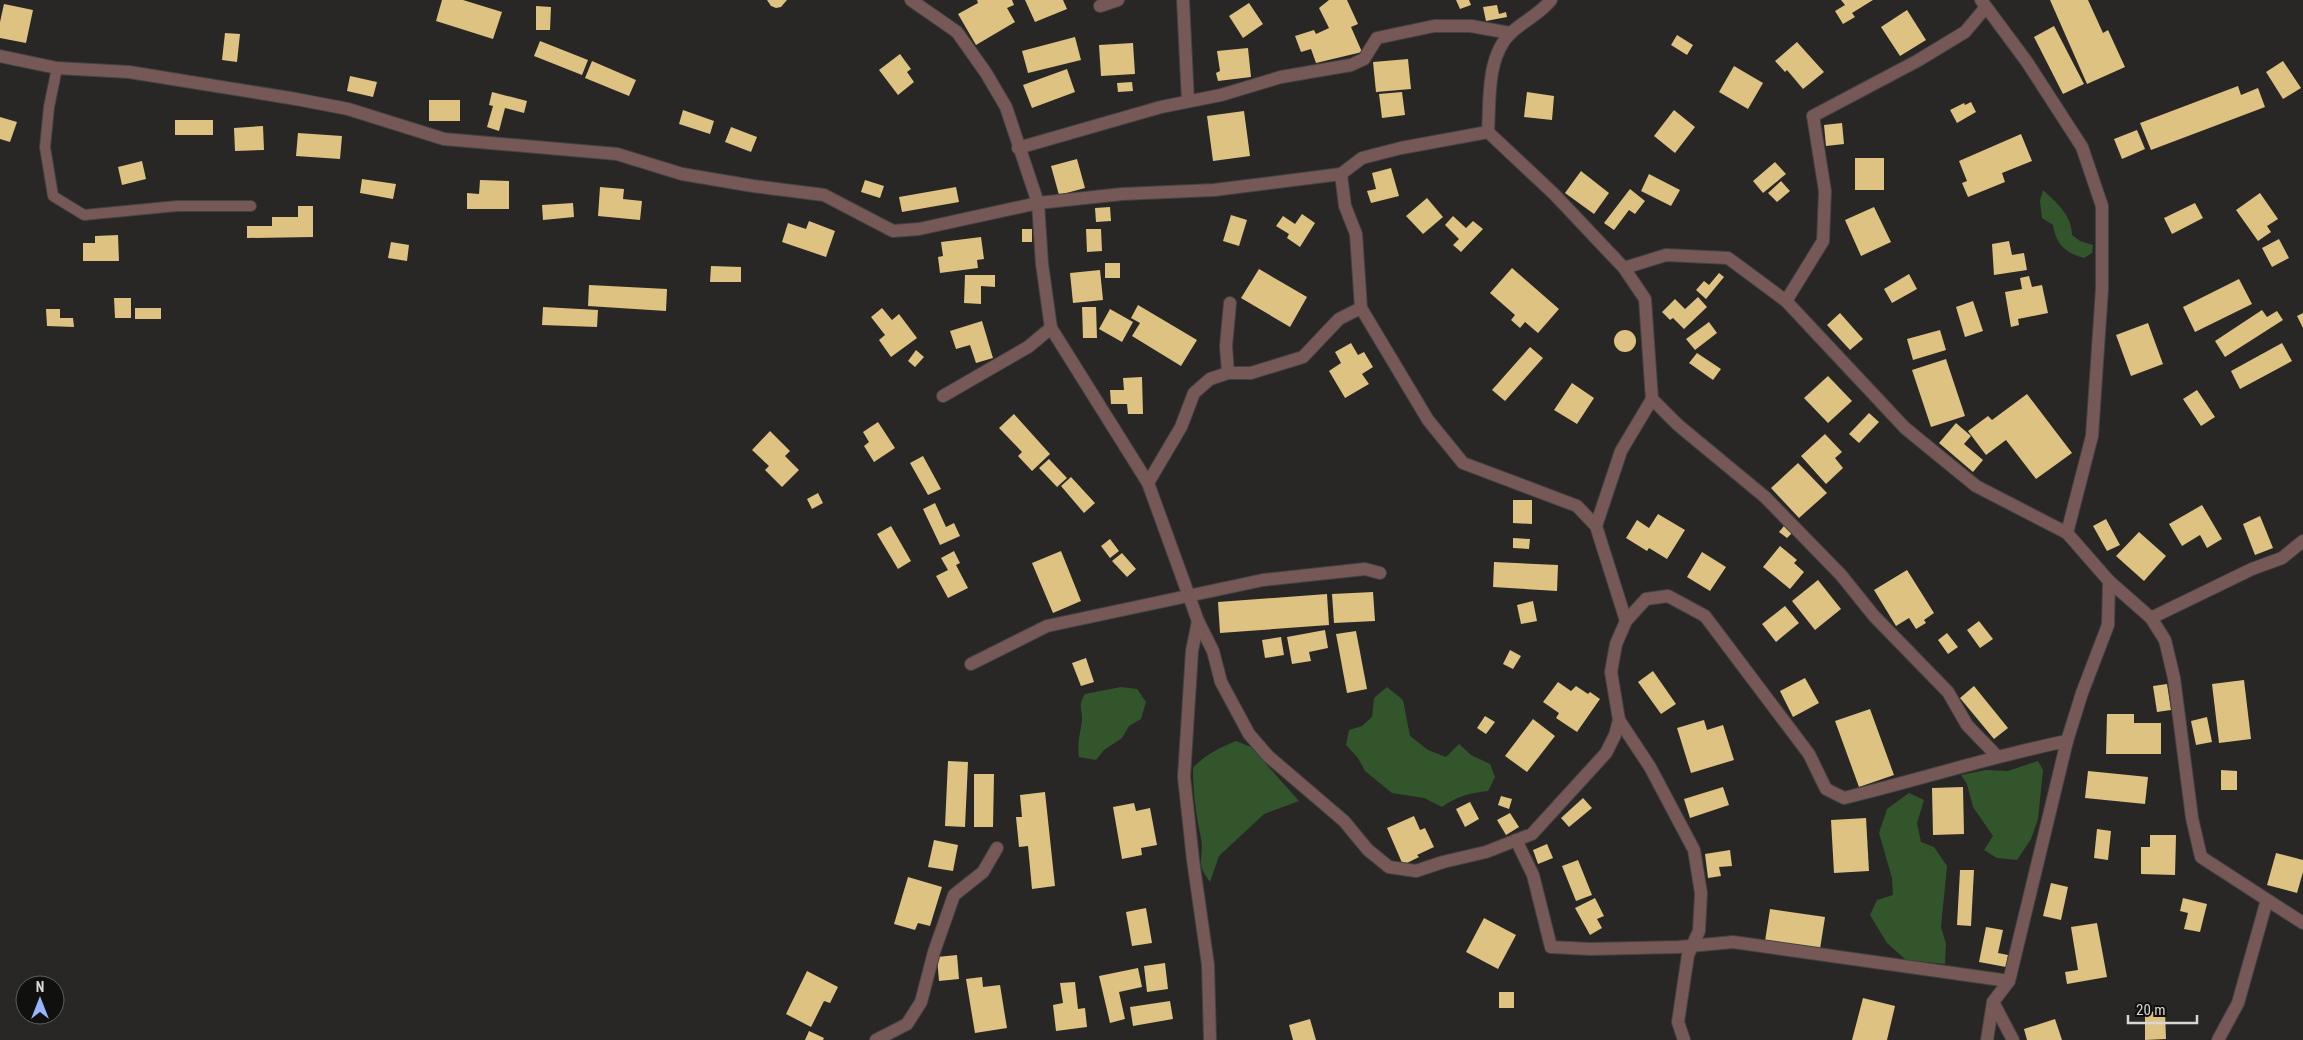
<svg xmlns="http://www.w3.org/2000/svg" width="2303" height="1040" font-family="'Roboto Condensed',sans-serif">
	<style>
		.green { fill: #32552c }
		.building { fill: #ddc281 }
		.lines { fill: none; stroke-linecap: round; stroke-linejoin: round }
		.service-casing { stroke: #444341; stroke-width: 12 }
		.minor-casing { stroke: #444341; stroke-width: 14 }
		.service { stroke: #765857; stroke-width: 10 }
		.minor { stroke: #765857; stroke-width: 12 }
	</style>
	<rect width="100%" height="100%" fill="#282725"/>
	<g class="green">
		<path d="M2043,190C2057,203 2072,216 2072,235L2080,241L2093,245L2092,253L2084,258C2066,253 2056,245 2053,225L2042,218L2040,201Z"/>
		<path d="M1121,687L1137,689L1146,702L1141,719L1129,726L1122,738L1104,750L1096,760L1079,757C1077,743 1080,735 1082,721C1083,709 1077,707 1085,694Z"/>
		<path d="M1387,687L1403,700L1410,736L1428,750L1446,757L1459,744L1471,755L1490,764L1495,777L1488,791C1470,793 1457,796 1442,807L1424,798L1392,793L1365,771L1358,758L1346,745L1349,730L1362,726L1372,717L1374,698Z"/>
		<path d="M1236,741L1251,747L1299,801L1264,814L1219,856L1210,882C1194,862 1205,858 1201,838C1196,815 1193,792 1193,768C1206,754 1219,748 1236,741Z"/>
		<path d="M2038,761L2043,770L2038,819L2031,839L2017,860L1997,858L1984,850L1993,836L1973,807L1967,784L1961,775L1986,770L2008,771Z"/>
		<path d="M1909,793L1924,800L1917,823L1921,842L1934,847L1947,866L1941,927L1946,944L1945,964L1906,960L1887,943L1870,915L1877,900L1893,895L1892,878L1879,833L1887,809Z"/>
	</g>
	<g class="building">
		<path d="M442,0H463L502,12L493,39L436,21Z"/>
		<path d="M767,0H787L781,7L776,8L771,6Z"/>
		<path d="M977,0H1012L1014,5L1007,8L1015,22L976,45L958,14L978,3Z"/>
		<path d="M1025,0H1063L1067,9L1035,22Z"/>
		<path d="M1329,0H1347L1358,24L1351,27L1362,52L1316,63L1311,49L1301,52L1295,36L1314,30L1316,34L1329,28L1319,8Z"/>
		<path d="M1456,0H1469L1471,5L1460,9Z"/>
		<path d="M1841,0H1873L1852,13L1855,17L1843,24L1835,11L1845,5Z"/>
		<path d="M2050,0H2088L2103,33L2108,30L2125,67L2087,84Z"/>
		<path d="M1249,3L1263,24L1243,38L1229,16Z"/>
		<path d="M4,4L33,10L26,43L0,38V22Z"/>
		<path d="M1497,5L1499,14L1506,12L1507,17L1486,21L1483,7Z"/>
		<path d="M536,6L551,7L550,30H536Z"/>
		<path d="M1907,10L1926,40L1900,56L1881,27Z"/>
		<path d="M2054,26L2084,84L2063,94L2034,37Z"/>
		<path d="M225,33L240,34L237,62L222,60Z"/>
		<path d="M1677,35L1693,45L1687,55L1671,45Z"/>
		<path d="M1075,37L1081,60L1028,73L1022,51Z"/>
		<path d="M540,41L588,60L582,75L534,56Z"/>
		<path d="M1797,42L1824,72L1803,89L1787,70L1785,72L1775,61Z"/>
		<path d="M1133,43L1135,74L1101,76L1099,45Z"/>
		<path d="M1248,48L1251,77L1218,81L1216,73L1220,71L1217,51Z"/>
		<path d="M900,54L911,69L907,72L914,82L898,95L879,70Z"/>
		<path d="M1408,59L1411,89L1376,92L1373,62Z"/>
		<path d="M592,61L636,80L629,96L585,78Z"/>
		<path d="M2283,61L2301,88L2283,99L2266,72Z"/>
		<path d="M1734,66L1763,83L1748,109L1719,92Z"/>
		<path d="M1067,69L1075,92L1032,108L1023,85Z"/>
		<path d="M350,76L377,82L373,97L347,91Z"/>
		<path d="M1132,82L1133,91L1118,92L1117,83Z"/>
		<path d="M2238,86L2241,95L2258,88L2265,107L2151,150L2140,123Z"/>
		<path d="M492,92L527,101L524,113L505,108L499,131L487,127L493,106L489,105Z"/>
		<path d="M1402,92L1405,115L1382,118L1379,94Z"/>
		<path d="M1527,92L1554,96L1552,120L1524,117Z"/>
		<rect x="429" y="100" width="31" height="21"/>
		<path d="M1971,102L1976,112L1957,123L1950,110L1964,103L1965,105Z"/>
		<path d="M683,110L714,121L710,134L679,124Z"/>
		<path d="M1674,110L1695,127L1675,153L1654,136Z"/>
		<path d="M1244,111L1250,156L1213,161L1207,116Z"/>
		<path d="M0,117L17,122L10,142L0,139Z"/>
		<rect x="175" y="120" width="38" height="15"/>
		<path d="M1842,123L1844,144L1826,146L1824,125Z"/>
		<path d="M263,126L264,150L235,151L234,128Z"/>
		<path d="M731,127L757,137L751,152L725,142Z"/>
		<path d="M2137,130L2145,149L2122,159L2114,139Z"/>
		<path d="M298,133L342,136L340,159L296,156Z"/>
		<path d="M2021,134L2032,161L2002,173L2005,182L1968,197L1962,183L1967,181L1959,161Z"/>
		<rect x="1855" y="158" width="29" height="32"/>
		<path d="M1077,159L1085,188L1059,195L1051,166Z"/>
		<path d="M142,161L146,179L122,185L118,167Z"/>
		<path d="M1775,162L1786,174L1763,193L1753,181Z"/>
		<path d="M1391,168L1399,196L1371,203L1367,191L1376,189L1372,173Z"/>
		<path d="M1581,171L1609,193L1594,214L1565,193Z"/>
		<path d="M1649,174L1680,190L1671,206L1641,191Z"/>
		<path d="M362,179L396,184L393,199L360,193Z"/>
		<path d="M480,180L509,181V209H467V193L479,194Z"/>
		<path d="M865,180L884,186L880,198L861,192Z"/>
		<path d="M1781,181L1790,191L1777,202L1768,193Z"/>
		<path d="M600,187L624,189L623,199L642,201L640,220L598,216Z"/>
		<path d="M956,187L959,202L902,212L899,197Z"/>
		<path d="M1630,189L1645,201L1635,214L1629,210L1614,230L1604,223Z"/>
		<path d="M2260,193L2278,219L2267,226L2271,232L2258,241L2236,210Z"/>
		<path d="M1427,198L1443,217L1423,234L1406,216Z"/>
		<path d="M573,203L574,217L543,220L542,205Z"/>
		<path d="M2195,203L2203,218L2172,234L2164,218Z"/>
		<path d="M298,206H313V237L247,238V226H272V217H298Z"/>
		<path d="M1110,207L1111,221L1096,222L1095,208Z"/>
		<path d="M1874,207L1891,242L1861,256L1845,220Z"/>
		<path d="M1302,214L1315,223L1300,247L1287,238L1289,234L1276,226L1283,216L1295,224Z"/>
		<path d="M1231,215L1247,220L1239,246L1223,241Z"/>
		<path d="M1453,216L1466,228L1473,221L1483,229L1461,252L1453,245L1459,239L1445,225Z"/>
		<path d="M809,221L835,231L826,257L782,242L788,223L806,229Z"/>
		<rect x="1022" y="229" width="10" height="13"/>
		<path d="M1086,229H1101L1102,251L1087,252Z"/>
		<path d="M118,235L119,261H83V243H95V236Z"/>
		<path d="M981,237L984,259L977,260L978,268L940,273L938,257L943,256L941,242Z"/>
		<path d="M2279,239L2289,258L2272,267L2262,248Z"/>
		<path d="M2009,241L2012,255L2024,253L2027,270L1994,275L1992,244Z"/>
		<path d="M391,242L409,245L407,261L388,258Z"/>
		<rect x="1105" y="263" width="15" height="15"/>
		<path d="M711,266L741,267V282H710Z"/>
		<path d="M1512,268L1559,309L1538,333L1525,322L1520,328L1511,320L1515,315L1490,293Z"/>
		<path d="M1259,269L1307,297L1290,327L1241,298Z"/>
		<path d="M1100,270L1103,300L1073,303L1070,273Z"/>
		<path d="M1719,273L1724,277L1706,299L1696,290L1704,281L1709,285Z"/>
		<path d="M1909,274L1917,289L1892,303L1884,289Z"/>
		<path d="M965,275H995V287L981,286V304L964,303Z"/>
		<path d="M2029,276L2032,287L2042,285L2048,313L2018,319L2019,325L2011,327L2005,292L2022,289L2020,278Z"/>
		<path d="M2239,279L2252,304L2195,332L2183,307Z"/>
		<path d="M589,285L667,289L666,311L588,306Z"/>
		<path d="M1698,297L1707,307L1684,329L1673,318L1670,320L1662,312L1675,299L1685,309Z"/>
		<path d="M114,298H131V318H115Z"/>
		<path d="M1973,301L1983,331L1965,337L1956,307Z"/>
		<path d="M1138,305L1197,340L1181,366L1132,336L1140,323L1131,318Z"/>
		<path d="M543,307L598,310L597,327L542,325Z"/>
		<path d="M1082,307H1096L1097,338H1083Z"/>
		<rect x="135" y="308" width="26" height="11"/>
		<path d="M882,308L892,320L899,314L917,338L891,357L879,340L885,335L871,317Z"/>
		<path d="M46,309H60V318H73L74,327L47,326Z"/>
		<path d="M1110,309L1133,322L1122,342L1099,329Z"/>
		<path d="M2262,310L2267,317L2277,311L2283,320L2225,357L2215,341Z"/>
		<path d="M1840,313L1863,339L1850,350L1827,325Z"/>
		<path d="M2303,313V328L2297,316Z"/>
		<path d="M982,321L993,358L976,363L970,345L956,349L950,331Z"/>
		<path d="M1709,322L1717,333L1695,350L1686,339Z"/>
		<path d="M2148,323L2163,364L2131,376L2116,335Z"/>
		<circle cx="1625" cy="341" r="11"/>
		<path d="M1940,330L1946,350L1913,360L1907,339Z"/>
		<path d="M1351,343L1358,355L1364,352L1373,367L1362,374L1369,384L1345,398L1329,371L1341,363L1335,352Z"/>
		<path d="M2282,343L2292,361L2240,389L2231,371Z"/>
		<path d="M1530,347L1543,358L1505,401L1492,390Z"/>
		<path d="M916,350L924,357L915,367L908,361Z"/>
		<path d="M1697,353L1721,369L1713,380L1689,363Z"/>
		<path d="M1946,359L1965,416L1931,427L1912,370Z"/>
		<path d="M1828,376L1852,401L1828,423L1804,398Z"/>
		<path d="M1142,377L1143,414H1128L1127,404H1111L1110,390H1124L1123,378Z"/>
		<path d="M1572,383L1594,398L1577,424L1554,410Z"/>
		<path d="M2197,390L2215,417L2201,426L2183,399Z"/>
		<path d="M2027,394L2072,453L2036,479L2006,440L1986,455L1968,431L1988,416L1992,420Z"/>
		<path d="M1869,413L1879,422L1859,443L1849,434Z"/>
		<path d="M1014,414L1050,454L1032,471L1018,456L1022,452L999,428Z"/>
		<path d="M878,422L895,448L874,462L864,446L869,442L863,432Z"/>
		<path d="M1956,423L1971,436L1964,444L1983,460L1973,472L1939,443Z"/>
		<path d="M770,431L790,451L785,456L799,470L782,487L765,470L769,466L752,450Z"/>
		<path d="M1825,434L1842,452L1835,458L1843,468L1826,484L1801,456Z"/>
		<path d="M923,456L941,489L928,495L910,463Z"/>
		<path d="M1049,459L1067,478L1057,487L1039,468Z"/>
		<path d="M1798,463L1827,493L1799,518L1771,488Z"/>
		<path d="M1071,477L1095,503L1084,513L1061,486Z"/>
		<path d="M818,493L823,503L812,509L807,499Z"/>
		<path d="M1513,500H1532V524L1513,523Z"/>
		<path d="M935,503L946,527L954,523L960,536L940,545L923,509Z"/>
		<path d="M2202,505L2222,539L2207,548L2200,535L2182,546L2169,524Z"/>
		<path d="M1658,514L1685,530L1667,559L1649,548L1647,551L1626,538L1637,520L1649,528Z"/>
		<path d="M2260,516L2273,548L2255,555L2243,524Z"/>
		<path d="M2106,519L2120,545L2107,551L2093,526Z"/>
		<path d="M891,526L911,561L898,569L877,534Z"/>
		<path d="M1784,526L1792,533L1787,538L1779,532Z"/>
		<path d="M2139,532L2166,556L2144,581L2116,556Z"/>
		<path d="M1513,538L1530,539L1529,549L1513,548Z"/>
		<path d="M1110,539L1119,551L1110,558L1101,546Z"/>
		<path d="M1780,546L1797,560L1794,563L1804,572L1790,589L1763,567Z"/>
		<path d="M954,551L960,563L956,565L968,588L948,598L936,576L948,570L941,558Z"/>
		<path d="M1061,551L1081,601L1053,613L1032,563Z"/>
		<path d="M1702,552L1726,567L1710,591L1687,577Z"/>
		<path d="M1122,553L1136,569L1127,577L1112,561Z"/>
		<path d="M1494,562L1558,565L1557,591L1493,587Z"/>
		<path d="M1907,570L1934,613L1924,620L1926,623L1916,629L1909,618L1896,626L1874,590Z"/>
		<path d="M1818,580L1841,609L1815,630L1792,601Z"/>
		<path d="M1373,592L1375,621L1334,623L1332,594Z"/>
		<path d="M1327,594L1329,625L1220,633L1218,602Z"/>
		<path d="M1533,601L1537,621L1521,624L1517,605Z"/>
		<path d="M1785,606L1799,623L1776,642L1762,624Z"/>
		<path d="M1979,621L1993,639L1980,648L1967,630Z"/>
		<path d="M1325,630L1328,648L1309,652L1311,661L1292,664L1287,637Z"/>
		<path d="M1356,631L1367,689L1347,693L1336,634Z"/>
		<path d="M1947,633L1958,647L1948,654L1938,640Z"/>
		<path d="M1281,637L1284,655L1265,658L1262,640Z"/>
		<path d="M1510,650L1521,656L1513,669L1503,664Z"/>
		<path d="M1086,658L1094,682L1081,686L1072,663Z"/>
		<path d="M1653,671L1676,704L1661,714L1638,682Z"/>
		<path d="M1805,678L1819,703L1793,717L1780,691Z"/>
		<path d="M2244,680L2251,739L2219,743L2212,684Z"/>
		<path d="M1558,682L1571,691L1576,686L1588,694L1590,692L1600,699L1577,732L1556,718L1559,713L1543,702Z"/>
		<path d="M2167,684L2171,710L2157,712L2153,686Z"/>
		<path d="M1974,686L2008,728L1994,739L1960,698Z"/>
		<path d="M1870,709L1894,775L1859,787L1835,721Z"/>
		<path d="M2107,714H2134V723H2161V754H2106Z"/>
		<path d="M1485,716L1495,722L1486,734L1477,728Z"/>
		<path d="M2207,717L2212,742L2196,745L2191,721Z"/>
		<path d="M1533,719L1555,736L1527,772L1505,756Z"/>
		<path d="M1704,720L1707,730L1723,725L1734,760L1691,773L1677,728Z"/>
		<path d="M948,761L968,762L965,827L945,826Z"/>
		<path d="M2221,770L2237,771V790H2221Z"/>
		<path d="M2088,771L2148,777L2145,804L2085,798Z"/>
		<path d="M974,774H994L993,827H974Z"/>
		<path d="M1723,787L1729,805L1690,818L1684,799Z"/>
		<path d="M1963,787L1964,834L1933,835L1932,788Z"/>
		<path d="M1045,792L1055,886L1032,889L1028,846L1019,847L1016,817H1022L1020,795Z"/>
		<path d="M1501,796L1512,799L1509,809L1498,805Z"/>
		<path d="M1583,798L1592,808L1569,827L1561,818Z"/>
		<path d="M1470,802L1479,819L1465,827L1456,809Z"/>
		<path d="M1134,803L1136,811L1150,808L1157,845L1141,848L1142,855L1122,859L1113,807Z"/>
		<path d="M1510,813L1519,827L1506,835L1497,820Z"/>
		<path d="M1414,816L1420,830L1425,828L1434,847L1417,855L1419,857L1403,865L1387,828Z"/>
		<path d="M1866,818L1869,871L1834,873L1831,820Z"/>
		<path d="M2097,829L2111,831L2108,860L2094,858Z"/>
		<path d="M2150,835H2176L2175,875L2141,874V847H2150Z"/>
		<path d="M934,840L958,845L953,871L928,867Z"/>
		<path d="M1547,844L1553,858L1538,864L1533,850Z"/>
		<path d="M1730,850L1732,866L1719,867L1721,876L1708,878L1705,854Z"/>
		<path d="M2276,853L2303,860V872L2297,893L2267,885Z"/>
		<path d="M1578,860L1592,895L1576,901L1562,866Z"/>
		<path d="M1960,870H1974L1971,926L1957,925Z"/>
		<path d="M908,877L942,887L930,926L918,923L915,930L894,924Z"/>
		<path d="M2051,883L2068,887L2061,920L2043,916Z"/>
		<path d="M1595,898L1604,916L1597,919L1602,928L1590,935L1575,908Z"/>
		<path d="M2183,898L2207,904L2200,932L2184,929L2188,913L2180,911Z"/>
		<path d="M1146,908L1152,943L1132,946L1126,912Z"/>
		<path d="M1770,909L1825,917L1820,949L1765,941Z"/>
		<path d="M1484,918L1516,935L1498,969L1466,952Z"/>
		<path d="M2097,923L2107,977L2067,984L2065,972L2078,970L2071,927Z"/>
		<path d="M1986,927L2003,930L1998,953L2008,955L2006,967L1979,962Z"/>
		<path d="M957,955L959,979L939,981L937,957Z"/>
		<path d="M1165,963L1168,989L1147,992L1144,966Z"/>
		<path d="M1138,968L1142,987L1119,992L1125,1019L1110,1023L1099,976Z"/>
		<path d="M807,971L838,987L830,1003L824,1001L811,1027L786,1014Z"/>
		<path d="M982,977L983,987L1000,985L1007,1028L975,1033L966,979Z"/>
		<path d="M1075,982L1078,1009L1085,1008L1087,1027L1056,1031L1053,1005L1063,1003L1060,983Z"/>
		<rect x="1499" y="992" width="15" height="16"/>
		<path d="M1863,998L1895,1006L1887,1040H1852Z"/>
		<path d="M1170,1001L1173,1019L1133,1026L1130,1007Z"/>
		<path d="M2165,1011L2166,1039L2145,1040V1012Z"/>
		<path d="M1310,1019L1316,1040H1293L1289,1025Z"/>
		<path d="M2055,1019L2062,1040H2027L2024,1029Z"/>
		<path d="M809,1031L824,1038L823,1040H805Z"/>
	</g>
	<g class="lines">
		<defs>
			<path id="service" d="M57,68L49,107L45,147L53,196L84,215L177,206H251"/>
			<g id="minor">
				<path d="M911,0L957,32L986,73L1006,107L1038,203L1042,264L1051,328L1148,483L1198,621L1213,651L1221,682L1249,734L1268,756L1344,821L1368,850L1389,867L1416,871L1443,862L1486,852L1532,834L1606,753L1615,735L1619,720L1611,672L1616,644L1626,621L1596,526L1621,451L1652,399L1645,299L1624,268L1554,194L1488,132L1401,148L1362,158L1341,174L1345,206L1356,234L1361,308L1428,420L1463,463L1577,506L1596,526"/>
				<path d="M1183,0L1188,101"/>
				<path d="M1981,0L2027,62L2082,147L2102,206V289L2092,436L2067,533L2109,581L2108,625L2082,693L2067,741L2009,981L1993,1002L1987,1040"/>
				<path d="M1100,6L1118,0"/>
				<path d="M0,56L57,68L129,72L296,99L348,109L444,139L617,154L682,174L753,186L824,195L893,231L919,229L1038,203L1122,194L1214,190L1341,174"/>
				<path d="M1488,132C1490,101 1486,55 1512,32C1525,20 1540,14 1551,0"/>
				<path d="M1018,148L1161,107L1221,95L1281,77L1351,65L1364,59L1377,38L1434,26H1471L1510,33"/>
				<path d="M1624,268L1666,255L1728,258L1786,301L1905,428L1976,486L2067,533"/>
				<path d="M1786,301L1823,241L1825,191L1813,116L1917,61L1965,32L1986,7"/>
				<path d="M1230,303L1226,346L1228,373H1251L1303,357L1339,319L1361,308"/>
				<path d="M943,396L1028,347L1051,328"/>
				<path d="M1652,399L1678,425L1765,497L1841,575L1874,616L1948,692L1967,725L1997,756"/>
				<path d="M1148,483L1181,427L1194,393L1210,379L1228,373"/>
				<path d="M2109,581L2151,618L2252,569L2282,558L2303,541"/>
				<path d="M2151,618L2165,640L2174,678L2192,818L2201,857L2303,923"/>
				<path d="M1198,621L1192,651L1184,777L1193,860L1208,965L1210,1040"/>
				<path d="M1626,621L1646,599L1668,596L1705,616L1809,754L1826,789L1844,798C1919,780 1992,756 2067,741"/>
				<path d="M971,664L1047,626L1263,580L1365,569L1380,573"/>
				<path d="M1619,720L1650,767L1694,850L1701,893L1699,931L1688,955L1678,1022L1684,1040"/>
				<path d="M1516,840L1533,875L1551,947L1590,949L1679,947L1733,942L2009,981"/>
				<path d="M1993,1002L2013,1040"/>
				<path d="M876,1040L907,1024L921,1002L934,952L954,895L983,872L997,848"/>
				<path d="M2218,1040L2238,1003L2267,900"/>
			</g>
		</defs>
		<use href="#service" class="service-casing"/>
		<use href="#minor" class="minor-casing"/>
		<use href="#service" class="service"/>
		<use href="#minor" class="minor"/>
	</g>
	<g transform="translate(40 1000)"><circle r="24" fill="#10100f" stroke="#60605e"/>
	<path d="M0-4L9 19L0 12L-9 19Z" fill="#98b6fd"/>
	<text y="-8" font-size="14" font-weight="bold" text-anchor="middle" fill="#d8d7d5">N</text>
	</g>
	<path d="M2128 1015v8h69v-8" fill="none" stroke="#d8d7d5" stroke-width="2.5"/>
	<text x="2136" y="1015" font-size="15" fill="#d8d7d5" stroke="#10100f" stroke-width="4" paint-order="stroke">20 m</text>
</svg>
